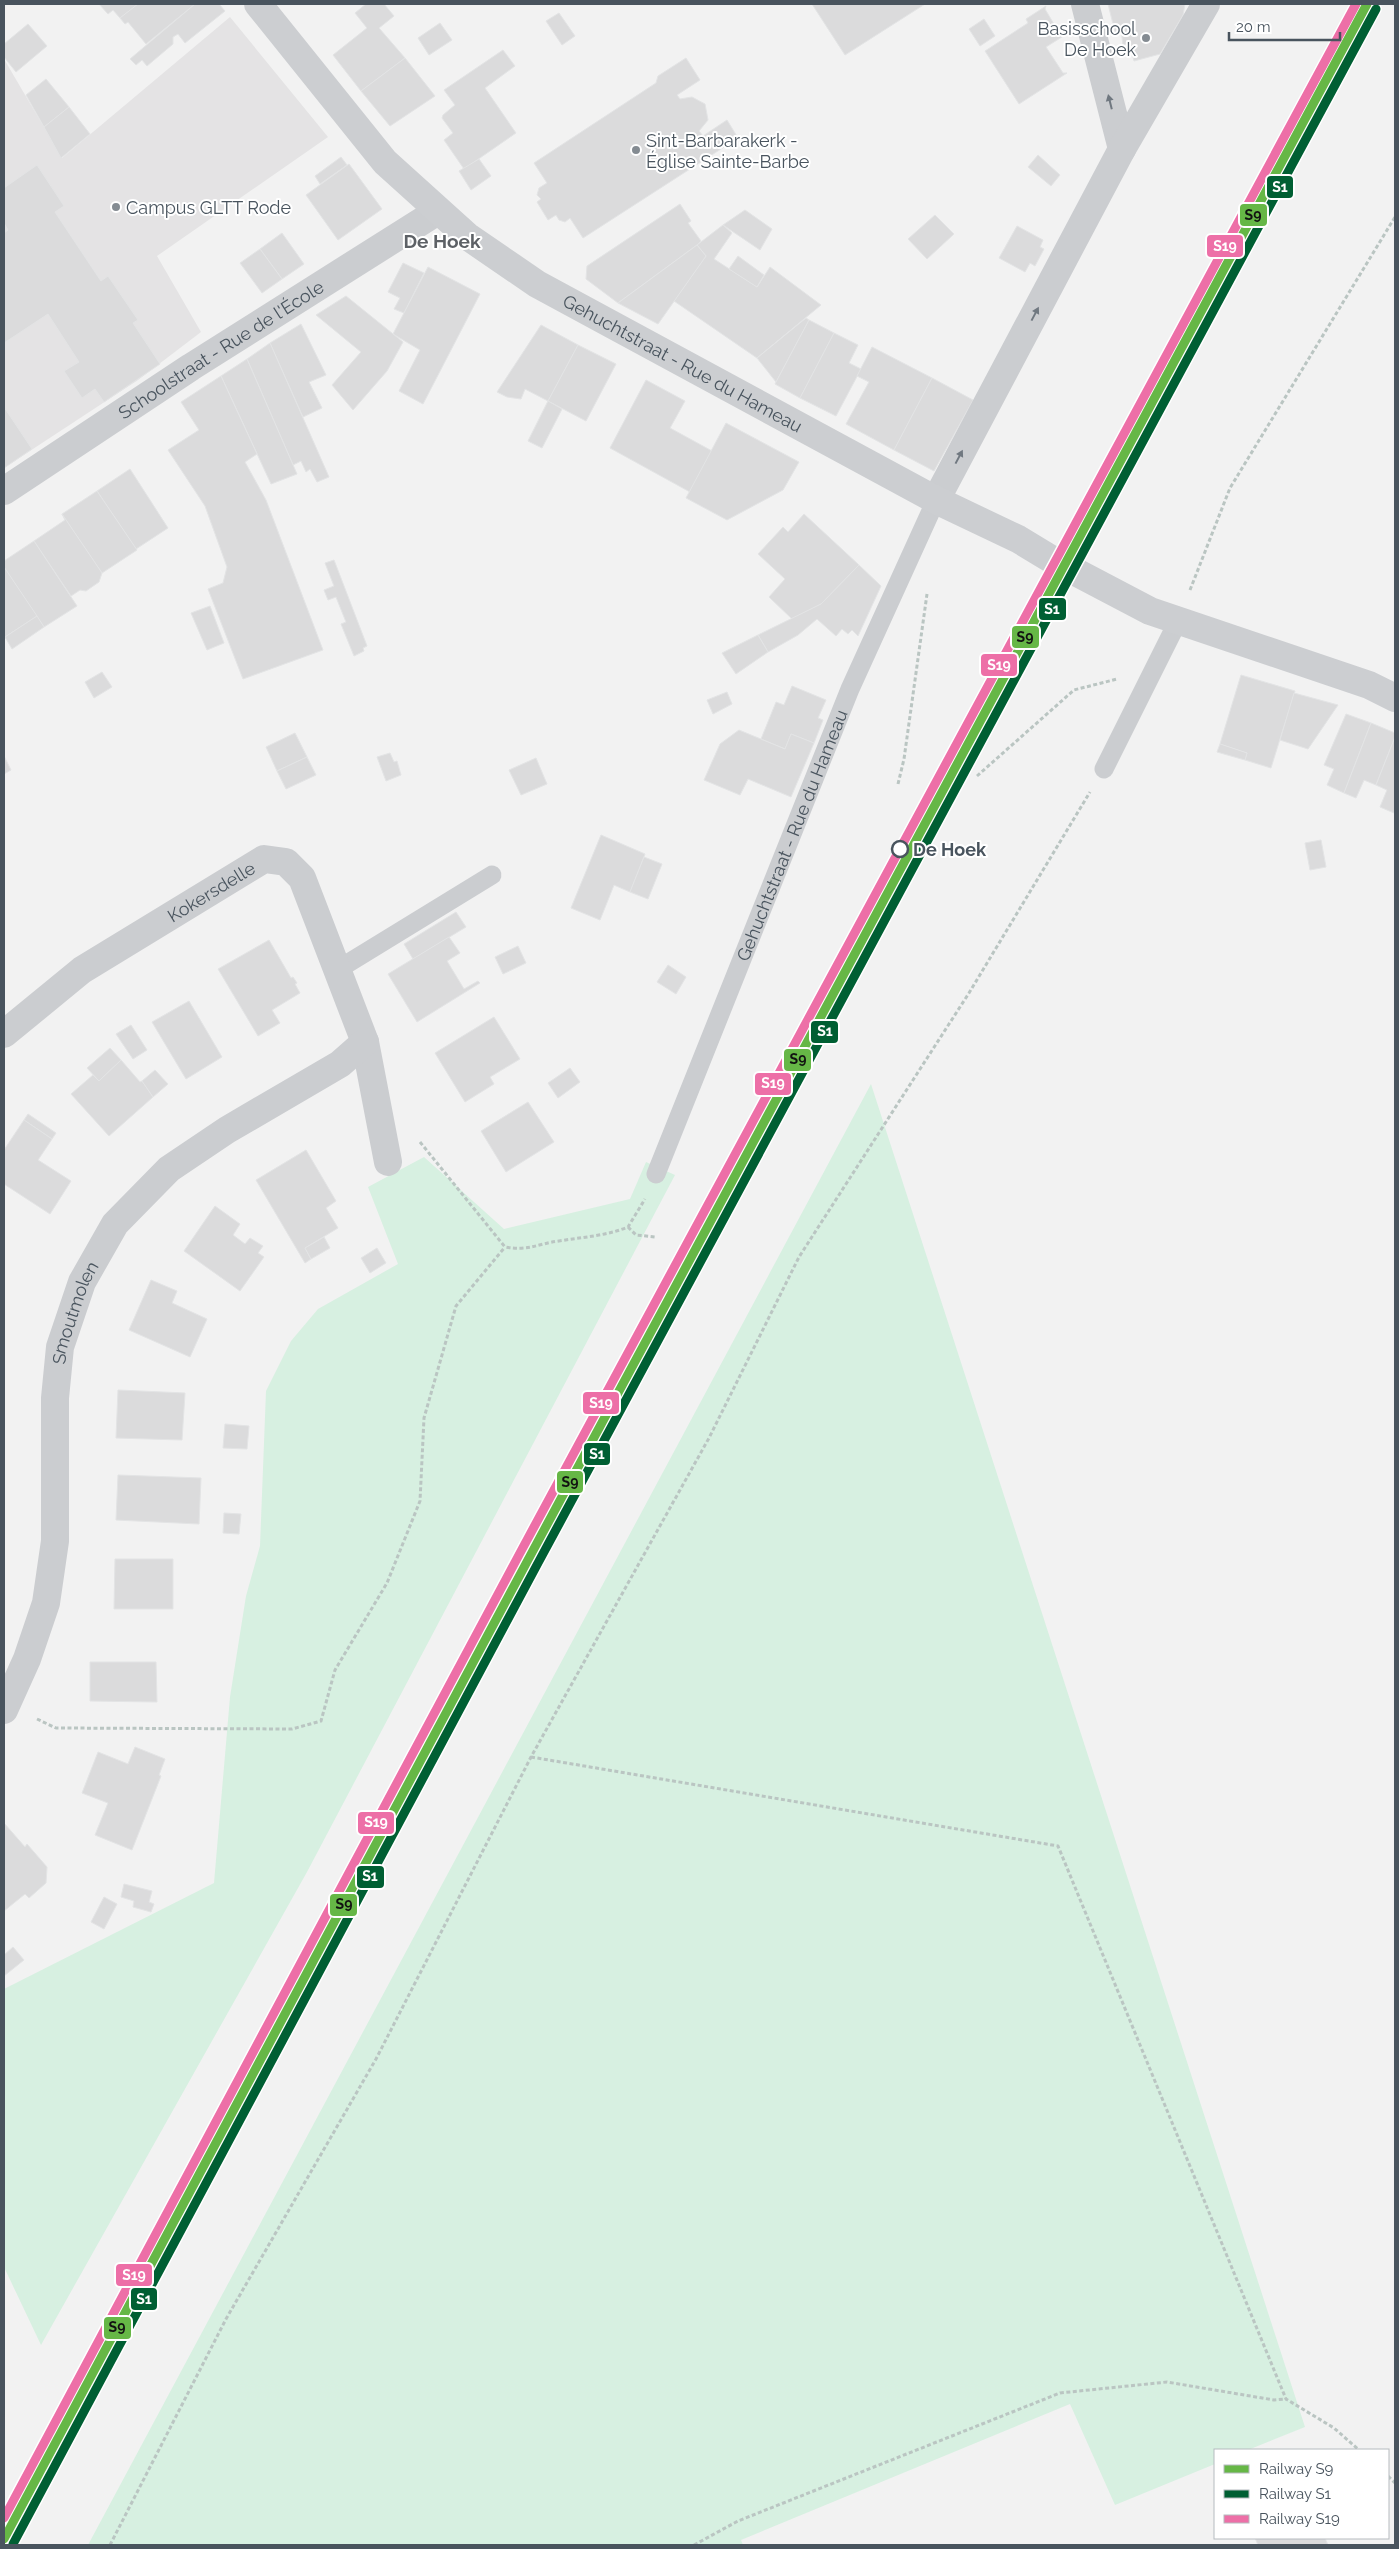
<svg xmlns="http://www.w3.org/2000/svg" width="1399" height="2549" font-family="Raleway,sans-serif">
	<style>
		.education { fill: #e4e3e4 }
		.green { fill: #d7f0e1 }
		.building { fill: #dbdbdc; stroke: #e3e4e5 }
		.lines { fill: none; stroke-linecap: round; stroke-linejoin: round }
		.path { stroke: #bac5c2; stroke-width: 3; stroke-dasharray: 4 2.5; stroke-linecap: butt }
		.lane { stroke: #cbcdd0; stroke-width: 19 }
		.street { stroke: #cbcdd0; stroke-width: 28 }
		.secondary { stroke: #ccced1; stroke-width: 28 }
		.rail-1-casing { stroke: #fff; stroke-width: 12 }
		.rail-2-casing { stroke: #fff; stroke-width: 12 }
		.rail-3-casing { stroke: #fff; stroke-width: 12 }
		.rail-1 { stroke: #66b746; stroke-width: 9 }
		.rail-2 { stroke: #005f33; stroke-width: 9 }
		.rail-3 { stroke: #ed6fa7; stroke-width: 9 }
		.oneway { fill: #707880 }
		.poi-dot { fill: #848b92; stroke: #fff; stroke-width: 2 }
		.stop-dot { fill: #fff; stroke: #49545e; stroke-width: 2.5 }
		.labels { text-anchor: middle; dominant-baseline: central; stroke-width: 4; stroke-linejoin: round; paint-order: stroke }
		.poi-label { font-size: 18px; fill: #49545e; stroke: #fff; text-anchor: start }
		.street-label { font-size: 18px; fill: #49545e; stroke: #fff }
		.stop-label { font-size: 18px; font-weight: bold; fill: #49545e; stroke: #fff; text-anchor: start }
		.neighbourhood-label { font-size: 19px; font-weight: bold; fill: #5d6166; stroke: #fff }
		.line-badge { stroke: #fff; stroke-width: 2 }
		.badge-label { font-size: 14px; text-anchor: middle; font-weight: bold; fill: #fff }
		.pale-badge-label { font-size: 14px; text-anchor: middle; font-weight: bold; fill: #111 }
	</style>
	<rect width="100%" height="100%" fill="#f2f2f2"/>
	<path class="education" d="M230,17L328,137L157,256L201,332L138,380L4,468V59L62,158Z"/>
	<g class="green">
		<path d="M871,1084L1305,2427L1248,2450H1215V2464L1115,2505L1070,2404L741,2540L743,2545H88Z"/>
		<path d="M424,1157L504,1229L630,1199L646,1162L675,1175L307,1872L41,2345L4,2267V1989L214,1883L230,1697L246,1596L260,1546L266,1391L291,1341L318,1309L398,1264L368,1187Z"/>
	</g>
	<g class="building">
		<path d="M99,4H138L120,18L113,10L108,14Z"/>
		<path d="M138,4H195L146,44L128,22L125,24L120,18Z"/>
		<path d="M195,4H219L225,11L185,43L178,34L173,37V44L147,66L142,60L136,65L130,59Z"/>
		<path d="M366,4H384L394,16L379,28L405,58L361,91L333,55L367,28L355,13Z"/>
		<path d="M812,4H925L845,55Z"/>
		<path d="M1108,4H1185L1183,15L1160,54L1134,61L1130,44L1123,45L1121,30L1115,32Z"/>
		<path d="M1046,6L1045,9L1061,36L1065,35L1046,47L1063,73H1067L1019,104L985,51L1028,23L1026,19Z"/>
		<path d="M559,13L575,36L562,45L546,21Z"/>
		<path d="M984,19L995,36L980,46L969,29Z"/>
		<path d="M440,23L452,40L429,55L418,38Z"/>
		<path d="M28,24L47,46L16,72L4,57V44Z"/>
		<path d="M503,50L515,66L485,88L516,133L464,169L444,140L453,133L442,118L443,115L455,105L444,90Z"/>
		<path d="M405,58L435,96L390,126L361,91Z"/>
		<path d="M686,58L700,80L677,95L680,99L692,97L705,104L708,120L699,131L703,136L727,120L738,138L583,238L570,218L565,222L559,220L556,215L548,220L537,202L541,199L537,195L539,188L547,183L534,163L656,83L658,76Z"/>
		<path d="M46,79L69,107L44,127L26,95Z"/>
		<path d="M69,107L90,134L61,158L44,127Z"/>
		<path d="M1038,155L1060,175L1051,186L1028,167Z"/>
		<path d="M341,157L347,165L320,184L315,176Z"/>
		<path d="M479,159L491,176L471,190L459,171Z"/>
		<path d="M349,164L382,209L338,240L306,195Z"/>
		<path d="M37,165L64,206L55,212L101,281L108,276L138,320L133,323L160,364L104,402L95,389L82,398L64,371L79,362L48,314L4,343V233L8,230L4,223V188Z"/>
		<path d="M680,204L691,221L688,223L701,241L697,245L618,303L586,279L587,266Z"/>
		<path d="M745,210L772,229L760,250L723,225Z"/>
		<path d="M935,215L954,234L927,259L908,239Z"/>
		<path d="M723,225L732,233L714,259L757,287L770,267L821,305L757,358L674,301L706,256L697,245Z"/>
		<path d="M1017,226L1043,240L1040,247L1044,249L1035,266L1030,263L1025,272L999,258Z"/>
		<path d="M282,233L304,264L282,279L260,249Z"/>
		<path d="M697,245L706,256L658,324L618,303Z"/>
		<path d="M260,249L282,279L262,293L240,263Z"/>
		<path d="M738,256L764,275L757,287L729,269Z"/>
		<path d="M403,263L424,273L404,313L394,309L400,298L388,292Z"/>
		<path d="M428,267L480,294L423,404L399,391L420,350L393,334Z"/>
		<path d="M346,296L403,342L387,371L353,410L332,385L361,352L316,315Z"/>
		<path d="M806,318L809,320L776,382L757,358Z"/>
		<path d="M809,320L834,333L800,398L775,384Z"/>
		<path d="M301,324L326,375L309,382L322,408L303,417L270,343Z"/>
		<path d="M541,325L578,345L548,401L525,389L521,399L507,397L497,392Z"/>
		<path d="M834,333L858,345L849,363L861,369L836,416L800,398Z"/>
		<path d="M270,343L329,477L317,482L310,469L306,472L301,461L293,465L247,359Z"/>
		<path d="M578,345L616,364L586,421L548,401Z"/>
		<path d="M872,347L932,378L894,450L846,424L869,382L857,376Z"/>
		<path d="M247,359L297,474L271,484L221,376Z"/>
		<path d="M221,376L257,454L245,462L266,500L323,650L243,679L208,589L223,583L227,567L205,506L168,450L199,430L181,402Z"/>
		<path d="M932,378L973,400L934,471L894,450Z"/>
		<path d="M646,380L685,401L670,428L712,451L690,492L610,448Z"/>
		<path d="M548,401L562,409L542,448L528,441Z"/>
		<path d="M4,407L32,449L4,468Z"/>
		<path d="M726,423L799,462L783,490L727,520L686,498Z"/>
		<path d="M130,469L168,528L136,549L97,491Z"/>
		<path d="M97,491L137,550L102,573L62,514Z"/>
		<path d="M62,514L102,573L99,582L86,591L80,590L71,596L34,541L65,520Z"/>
		<path d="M804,514L859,565L821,604L792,619L769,597L785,579L758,554L783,527L788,532Z"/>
		<path d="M34,541L77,606L44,627L4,567V561Z"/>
		<path d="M334,560L367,646L363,648L364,651L354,656L341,624L346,622L336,597L328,600L324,590L334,586L325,563Z"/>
		<path d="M859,565L881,586L858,636L852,630L848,634L842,629L836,636L817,619L798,635L768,652L758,635L821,604Z"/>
		<path d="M4,567L37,616L5,637L4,636Z"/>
		<path d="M210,606L224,643L207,650L191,613Z"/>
		<path d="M37,616L44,627L12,649L5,637Z"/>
		<path d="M758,635L768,652L736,674L722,653Z"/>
		<path d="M102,672L112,687L94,698L85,682Z"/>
		<path d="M1241,675L1295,691L1271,768L1245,760L1247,753L1220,744Z"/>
		<path d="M792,686L826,700L818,718L823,720L814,743L791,734L785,749L761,739L776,702L784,705Z"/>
		<path d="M727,692L732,704L713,714L707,700Z"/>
		<path d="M1294,693L1338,705L1308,749L1280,740Z"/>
		<path d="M1346,714L1371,723L1344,793L1327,785L1334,769L1324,765Z"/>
		<path d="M1371,723L1395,733V737L1376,785L1364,780L1356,798L1344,793Z"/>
		<path d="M739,730L785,749L791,734L814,743L791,797L748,779L740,795L704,780L720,744Z"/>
		<path d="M295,733L307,757L277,771L266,747Z"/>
		<path d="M1395,737V810L1394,813L1380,807L1387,790L1376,785Z"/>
		<path d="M1220,744L1247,753L1245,760L1217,752Z"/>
		<path d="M390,753L394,762L397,761L401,775L386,781L377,757Z"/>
		<path d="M4,756L11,770L4,774Z"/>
		<path d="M307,757L316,775L286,789L277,771Z"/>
		<path d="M536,758L547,784L521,795L509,770Z"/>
		<path d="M601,835L645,854L630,892L614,885L600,920L571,908Z"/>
		<path d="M1321,840L1326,867L1310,870L1305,843Z"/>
		<path d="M644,857L662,864L648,899L630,892Z"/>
		<path d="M456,912L466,927L413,959L404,944Z"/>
		<path d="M449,937L460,953L447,961L464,989L478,981L480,983L417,1022L388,974Z"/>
		<path d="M269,940L291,978L293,977L297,983L295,984L300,993L272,1010L280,1023L258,1036L218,969Z"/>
		<path d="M518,946L526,963L503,974L495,957Z"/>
		<path d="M668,965L686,977L676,994L657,982Z"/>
		<path d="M189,1001L222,1057L186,1079L152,1022Z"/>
		<path d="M494,1017L520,1059L490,1077L494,1084L465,1102L435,1053Z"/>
		<path d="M131,1025L147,1050L133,1059L116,1034Z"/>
		<path d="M110,1048L121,1060L99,1081L87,1068Z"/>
		<path d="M121,1060L140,1082L142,1081L153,1097L109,1136L71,1094L93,1075L99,1081Z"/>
		<path d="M570,1068L580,1082L558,1098L548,1083Z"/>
		<path d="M155,1070L168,1084L153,1097L142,1081Z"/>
		<path d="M528,1102L554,1142L506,1172L481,1131Z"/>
		<path d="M28,1114L56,1133L52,1139L24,1120Z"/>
		<path d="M24,1120L52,1139L38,1160L71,1181L50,1214L4,1184V1150Z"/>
		<path d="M306,1150L336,1201L326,1208L338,1228L305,1248L311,1259L305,1263L256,1180Z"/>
		<path d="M215,1206L240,1224L233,1235L245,1244L250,1238L263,1246L258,1253L264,1257L240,1291L184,1251Z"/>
		<path d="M324,1237L330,1248L311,1259L305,1248Z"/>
		<path d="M377,1248L386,1263L370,1273L361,1258Z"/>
		<path d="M151,1280L177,1291L172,1303L207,1319L190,1357L129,1330Z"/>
		<path d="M118,1390L185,1393L182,1440L116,1438Z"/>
		<path d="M225,1424L249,1426L247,1449L223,1448Z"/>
		<path d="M118,1475L201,1478L199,1524L116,1520Z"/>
		<path d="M224,1513L241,1514L239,1534L223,1533Z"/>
		<path d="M115,1559H173V1609H114Z"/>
		<path d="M90,1662H156L157,1702L90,1701Z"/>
		<path d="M135,1747L165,1759L159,1775L161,1776L132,1850L95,1835L108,1803L82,1793L98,1752L128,1764Z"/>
		<path d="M4,1823L25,1847L27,1844L47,1867L46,1883L29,1898L25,1894L4,1911Z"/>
		<path d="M124,1884L152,1891L149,1902L154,1904L151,1912L133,1907L134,1901L121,1897Z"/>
		<path d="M104,1897L117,1904L104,1929L91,1922Z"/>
		<path d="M13,1947L24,1960L4,1976V1955Z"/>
		<path d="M1255,2538H1325L1328,2545H1258Z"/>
	</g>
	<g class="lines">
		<g class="path">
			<path d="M1190,590L1230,488L1395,217"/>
			<path d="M977,776L1074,690L1117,679"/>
			<path d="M898,784L904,759L927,594"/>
			<path d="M420,1142L505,1247C529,1251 537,1244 559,1241C583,1237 606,1236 628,1227L645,1199"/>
			<path d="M628,1227L636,1235L655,1237"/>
			<path d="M37,1719L56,1728L292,1729L321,1721L335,1670L387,1583L420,1501L424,1418L456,1306L505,1247"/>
			<path d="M531,1757L1058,1846L1286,2399L1334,2428L1359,2450"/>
			<path d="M1388,2476L1395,2483"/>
			<path d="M110,2545L226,2319L376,2059L531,1757L709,1438L799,1257L969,993L1090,792"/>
			<path d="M694,2545L738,2521L1060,2393L1167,2382L1274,2400L1286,2399"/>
		</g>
		<g class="lane">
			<path d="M1104,769L1178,621"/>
			<path d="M337,970L492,875"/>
			<path id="s1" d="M656,1174L850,689L936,500"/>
		</g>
		<g class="street">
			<path d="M1085,4L1122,149"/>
			<path id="s2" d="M4,491L191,367L438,211"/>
			<path d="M936,500L1122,149L1206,4"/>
			<path id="s3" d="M4,1034L82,970L264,859L286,862L302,878L365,1042L388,1162"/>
			<path id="s4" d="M4,1710L27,1659L46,1603L55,1541V1398L60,1347L82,1282L115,1224L169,1169L227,1130L340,1064L365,1042"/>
		</g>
		<path class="secondary" id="s5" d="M258,4L385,162L467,236L537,284L936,500L1018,539L1051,559L1150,611L1369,685L1395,698"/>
		<defs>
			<path id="rail-1" d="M4,2539L529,1558L1367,4"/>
			<path id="rail-2" d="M13,2544L538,1563L1376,9"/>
			<path id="rail-3" d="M4,2518L520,1553L1356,4"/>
		</defs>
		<use href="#rail-1" class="rail-1-casing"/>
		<use href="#rail-2" class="rail-2-casing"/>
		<use href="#rail-3" class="rail-3-casing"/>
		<use href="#rail-1" class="rail-1"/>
		<use href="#rail-2" class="rail-2"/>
		<use href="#rail-3" class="rail-3"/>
	</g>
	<defs><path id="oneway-solid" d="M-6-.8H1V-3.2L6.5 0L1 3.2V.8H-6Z" transform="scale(1.25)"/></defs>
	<g class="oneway">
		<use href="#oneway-solid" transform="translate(1110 102) rotate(-104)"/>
		<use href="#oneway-solid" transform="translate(1035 314) rotate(-62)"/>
		<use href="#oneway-solid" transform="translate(959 457) rotate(-62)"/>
	</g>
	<g class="poi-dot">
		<circle cx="1146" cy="38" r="5"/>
		<circle cx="636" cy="150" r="5"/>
		<circle cx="116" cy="207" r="5"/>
	</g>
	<circle class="stop-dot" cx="900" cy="849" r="8"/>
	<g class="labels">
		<g class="poi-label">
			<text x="1136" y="28" text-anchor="end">Basisschool<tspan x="1136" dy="21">De Hoek</tspan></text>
			<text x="646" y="140">Sint-Barbarakerk -<tspan x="646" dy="21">Église Sainte-Barbe</tspan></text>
			<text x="126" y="207">Campus GLTT Rode</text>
		</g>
		<g class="street-label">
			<text stroke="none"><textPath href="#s2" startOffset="259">Schoolstraat - Rue de l'École</textPath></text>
			<text stroke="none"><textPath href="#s5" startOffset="564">Gehuchtstraat - Rue du Hameau</textPath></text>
			<text stroke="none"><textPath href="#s1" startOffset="365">Gehuchtstraat - Rue du Hameau</textPath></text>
			<text stroke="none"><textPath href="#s3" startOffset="252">Kokersdelle</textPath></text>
			<text stroke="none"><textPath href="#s4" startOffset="409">Smoutmolen</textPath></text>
		</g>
		<g class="stop-label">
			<text x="913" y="849">De Hoek</text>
		</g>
		<g class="neighbourhood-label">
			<text x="442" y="241">De Hoek</text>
		</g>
	</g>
	<g class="line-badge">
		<rect x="1266" y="175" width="28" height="24" rx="5" fill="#005f33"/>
		<rect x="1239" y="203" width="29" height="24" rx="5" fill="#66b746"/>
		<rect x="1206" y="234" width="38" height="24" rx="5" fill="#ed6fa7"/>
		<rect x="1038" y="597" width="29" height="24" rx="5" fill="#005f33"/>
		<rect x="1011" y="625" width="29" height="24" rx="5" fill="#66b746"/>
		<rect x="980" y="653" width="38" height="24" rx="5" fill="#ed6fa7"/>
		<rect x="810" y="1020" width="29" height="24" rx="5" fill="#005f33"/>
		<rect x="783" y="1048" width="29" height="24" rx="5" fill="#66b746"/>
		<rect x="754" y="1072" width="38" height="24" rx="5" fill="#ed6fa7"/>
		<rect x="582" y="1391" width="38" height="24" rx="5" fill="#ed6fa7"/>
		<rect x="583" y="1442" width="28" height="24" rx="5" fill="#005f33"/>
		<rect x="556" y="1470" width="28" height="24" rx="5" fill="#66b746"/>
		<rect x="357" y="1811" width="38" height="24" rx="5" fill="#ed6fa7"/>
		<rect x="356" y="1865" width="29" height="24" rx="5" fill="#005f33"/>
		<rect x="329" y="1893" width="29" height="24" rx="5" fill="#66b746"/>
		<rect x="115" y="2263" width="38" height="24" rx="5" fill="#ed6fa7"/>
		<rect x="130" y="2287" width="28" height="24" rx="5" fill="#005f33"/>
		<rect x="103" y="2316" width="29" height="24" rx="5" fill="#66b746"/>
	</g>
	<g class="badge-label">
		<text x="1280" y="192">S1</text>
		<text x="1225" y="251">S19</text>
		<text x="1052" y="614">S1</text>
		<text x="999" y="670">S19</text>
		<text x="825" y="1036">S1</text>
		<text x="773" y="1088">S19</text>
		<text x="601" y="1408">S19</text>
		<text x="597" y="1459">S1</text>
		<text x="376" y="1827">S19</text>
		<text x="370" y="1881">S1</text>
		<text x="134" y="2280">S19</text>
		<text x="144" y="2304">S1</text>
	</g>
	<g class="pale-badge-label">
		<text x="1253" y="220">S9</text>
		<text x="1025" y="642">S9</text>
		<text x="798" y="1064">S9</text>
		<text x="570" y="1487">S9</text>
		<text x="344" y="1909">S9</text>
		<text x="117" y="2332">S9</text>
	</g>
	<rect width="1399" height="2549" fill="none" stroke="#49545e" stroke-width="10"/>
	<rect x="1214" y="2449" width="175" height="90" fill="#ffffff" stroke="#b6bbbf"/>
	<rect x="1224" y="2465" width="25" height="8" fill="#66b746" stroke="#b6bbbf"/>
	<text x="1259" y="2474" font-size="15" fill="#49545e">Railway S9</text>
	<rect x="1224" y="2490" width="25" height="8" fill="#005f33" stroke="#b6bbbf"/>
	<text x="1259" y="2499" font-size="15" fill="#49545e">Railway S1</text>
	<rect x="1224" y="2515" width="25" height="8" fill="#ed6fa7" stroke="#b6bbbf"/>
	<text x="1259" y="2524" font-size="15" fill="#49545e">Railway S19</text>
	<path d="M1229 32v8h111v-8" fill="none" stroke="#49545e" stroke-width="2.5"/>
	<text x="1236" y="32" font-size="15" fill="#49545e" stroke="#ffffff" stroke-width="4" paint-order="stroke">20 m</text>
</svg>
